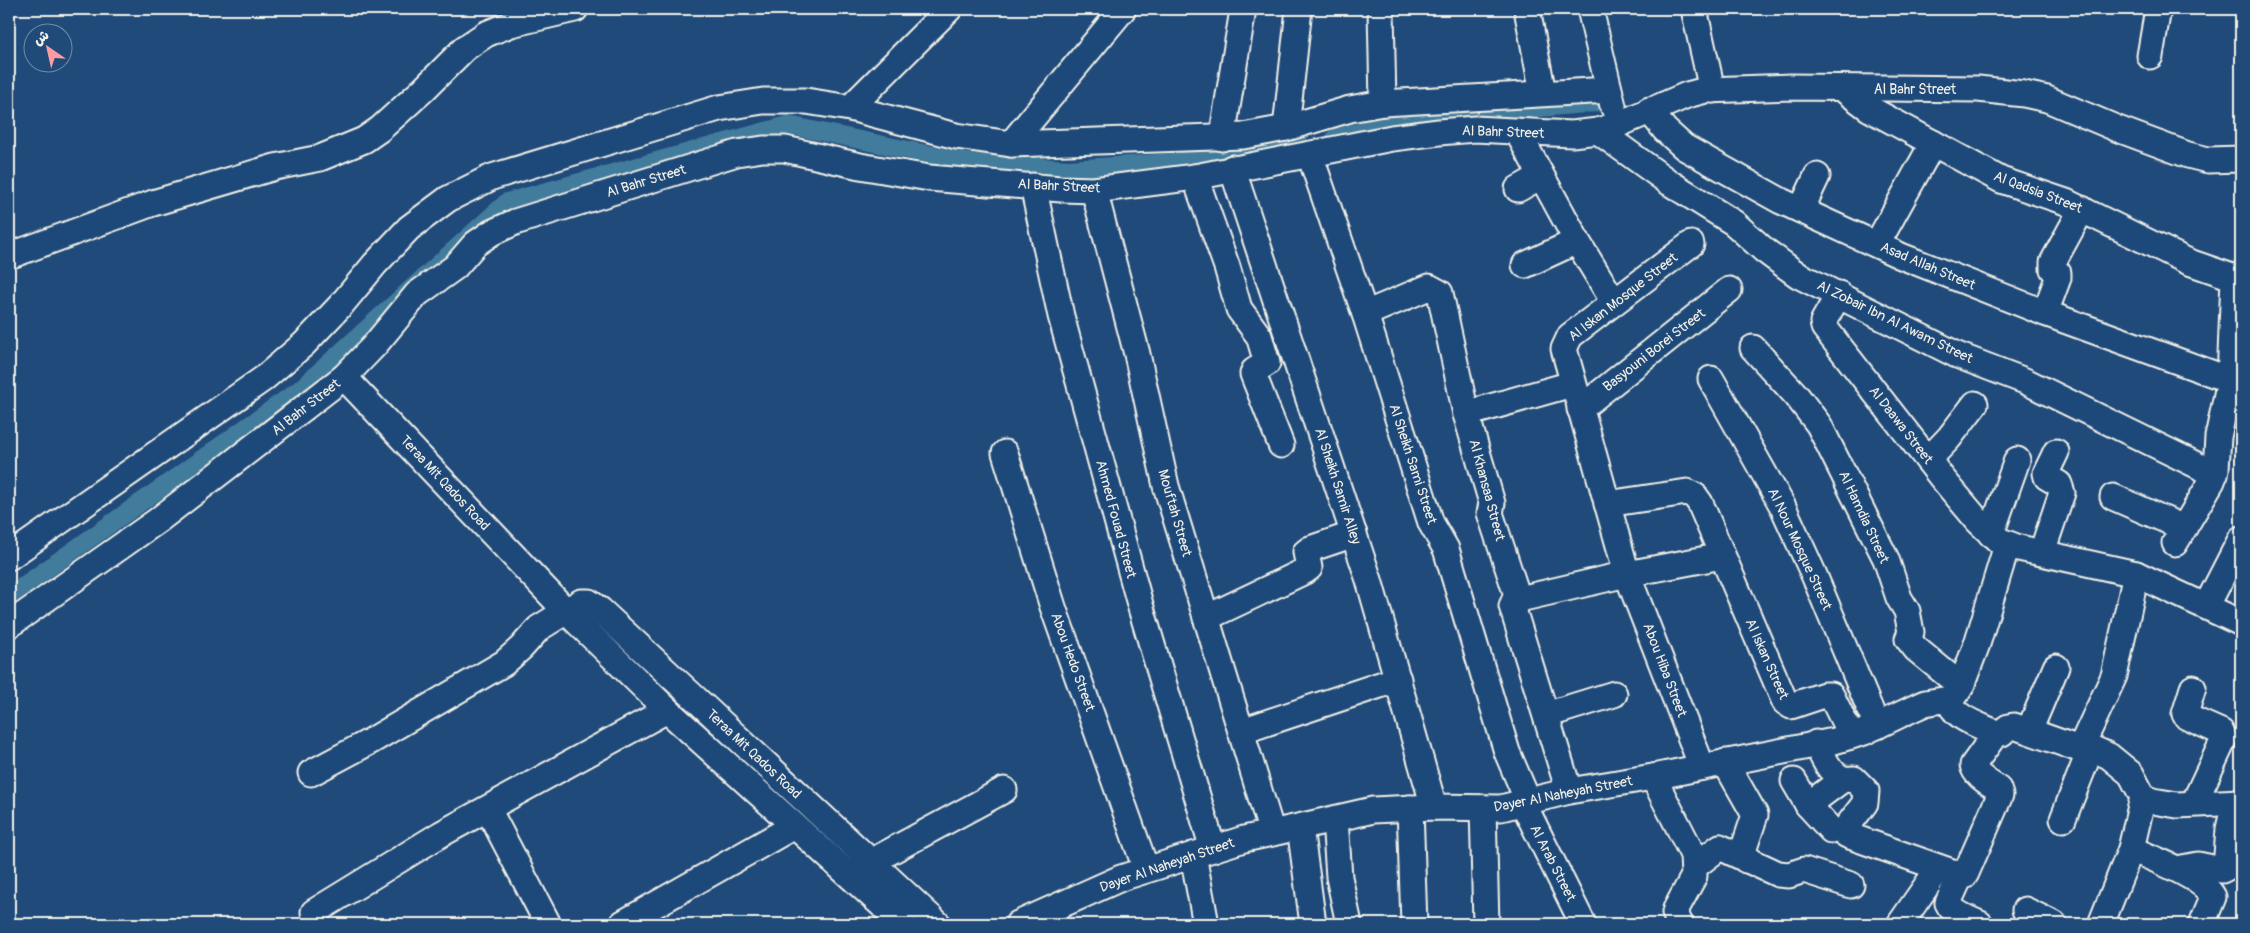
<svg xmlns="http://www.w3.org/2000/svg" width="2250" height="933" font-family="Pangolin,'Playpen Sans Arabic',sans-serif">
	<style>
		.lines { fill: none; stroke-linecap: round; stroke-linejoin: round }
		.canal { stroke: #437b9d; stroke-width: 18 }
		.minor-casing { stroke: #f4f1e8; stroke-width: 29 }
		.minor { stroke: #1f4a7a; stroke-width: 25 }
		.labels { text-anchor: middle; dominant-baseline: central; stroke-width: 4; stroke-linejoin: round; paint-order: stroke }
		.street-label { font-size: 14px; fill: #f4f1e8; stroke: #1f4a7a }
	</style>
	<rect width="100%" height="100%" fill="#1f4a7a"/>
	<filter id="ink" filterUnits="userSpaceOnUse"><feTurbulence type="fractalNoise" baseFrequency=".02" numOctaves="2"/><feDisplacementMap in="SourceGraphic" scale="10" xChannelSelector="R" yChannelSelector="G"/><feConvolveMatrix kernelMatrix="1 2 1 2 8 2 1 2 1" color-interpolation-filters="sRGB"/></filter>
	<g filter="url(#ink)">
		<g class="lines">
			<g class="canal">
				<path d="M1335,138L1404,120L1595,103"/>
				<path d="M9,596L300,389L507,202L788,125L966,162L1069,169L1175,162L1300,145"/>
			</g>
			<defs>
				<g id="minor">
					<path d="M1381,9L1383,103"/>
					<path d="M1527,9L1543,93"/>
					<path d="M1590,9L1613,106"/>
					<path d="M1694,9L1712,90"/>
					<path d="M2150,56L2158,9"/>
					<path d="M1843,89L1870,109L2001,180L2066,202L2189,262L2241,280"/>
					<path d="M850,108L949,9"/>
					<path d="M1649,110L1665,130L1684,147L1781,201L1901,256L2045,313L2230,380"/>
					<path d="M1286,128L1299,9"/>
					<path d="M1517,131L1577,241L1614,302"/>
					<path d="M1598,131L1670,183L1734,223L1764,250L1798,275L1957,355L2025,381L2215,474"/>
					<path d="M1222,138L1242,16"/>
					<path d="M1011,144L1123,9"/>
					<path d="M1310,155L1365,314L1431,523L1446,549L1507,752L1528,801"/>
					<path d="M1232,168L1369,580L1434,807"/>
					<path d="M1195,177L1227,267L1239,309L1259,336L1267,363L1254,371L1253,374L1281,445"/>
					<path d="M1033,186L1061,316L1141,608L1213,849"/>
					<path d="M1518,189L1541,176"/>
					<path d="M1094,190L1137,354L1166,486L1272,833"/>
					<path d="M1801,210L1817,176"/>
					<path d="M1691,244L1570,336L1564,349L1627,574L1702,767"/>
					<path d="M1877,244L1933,143"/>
					<path d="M9,256L153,203L275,167L320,158L364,140L380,129L423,90L465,48L486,34L511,24L575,9"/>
					<path d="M1525,265L1577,241"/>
					<path d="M1839,294L1823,322L1824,327L1942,478L1978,521L1998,540L2019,548L2136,574L2241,623"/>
					<path d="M2045,313L2058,278V273L2053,269V262L2082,209"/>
					<path d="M1365,314L1429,287L1440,293L1466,414L1492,503L1490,513L1517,595L1512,606L1569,791"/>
					<path d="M1753,348L1796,395L1819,425L1886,559L1899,598L1907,611L1911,632L1908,639L1916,649L1961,686"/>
					<path d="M344,377L566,611L667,710L903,924"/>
					<path d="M1711,379L1783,507L1814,575L1877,726"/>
					<path d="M1580,409L1729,290"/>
					<path d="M1466,414L1572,384"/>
					<path d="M1005,453L1053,607L1146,869"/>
					<path d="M1928,460L1949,438L1975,404"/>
					<path d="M2113,497L2184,528"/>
					<path d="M1607,504L1687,492L1695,496L1700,503L1785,702L1791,706L1824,695H1831L1851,736"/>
					<path d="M1991,534L2017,460"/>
					<path d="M2175,543L2212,481L2216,469L2218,437L2230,380L2234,278"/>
					<path d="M2042,552L2062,493L2059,484L2047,477L2046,473L2056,452"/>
					<path d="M9,557L263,379L304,344L341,305L375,264L409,228L448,199L492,177L719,108L763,101H806L850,108L956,136L1011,144L1243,136L1286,128L1350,109L1383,103L1609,90"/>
					<path d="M1515,600L1627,574L1722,556"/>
					<path d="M2207,605L2241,539"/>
					<path d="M1206,618L1305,571L1309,568L1306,552L1310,549L1354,534"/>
					<path d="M9,625L157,521L344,377L374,346L417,294L455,267L475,244L491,233L515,222L737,153L763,149H785L860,166L929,178L1061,189L1094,190L1195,177L1392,138L1439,132L1475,129L1572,134L1598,131L1617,125L1687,95L1706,90L1791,87L1978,89L2024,94L2047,99L2118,129L2188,155L2208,160L2241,159"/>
					<path d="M2193,688L2185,714L2187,717L2221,732L2224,739L2194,803"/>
					<path d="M1949,699C1952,718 1980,725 1996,733H2002L2008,727L2014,726L2082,750L2091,748L2109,756L2131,774L2143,797L2153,801L2177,805L2241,802"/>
					<path d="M1546,715L1614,694"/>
					<path d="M1242,731L1398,679"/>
					<path d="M2029,731L2056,667"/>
					<path d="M1816,743C1821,754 1829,772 1841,778C1845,780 1849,779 1854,779L1866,791L1865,803L1846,828L1847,835L1955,873L1958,881L1948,903C1953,914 1970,919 1980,924"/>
					<path d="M2080,749L2114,676L2136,574"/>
					<path d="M1725,762L1755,815L1744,848L1746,860"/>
					<path d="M311,773L371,741L504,663L521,648L539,628L581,602H589L600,610L938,924"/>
					<path d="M1653,777L1693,855L1694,876L1676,909L1675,913L1680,924"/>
					<path d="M1794,781L1808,805L1831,830"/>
					<path d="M1523,803L1583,924"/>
					<path d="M1808,805L1843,779"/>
					<path d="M1410,808L1414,924"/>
					<path d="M1483,808L1486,924"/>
					<path d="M488,809L548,924"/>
					<path d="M1335,819L1339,877L1349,924"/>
					<path d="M2063,819L2091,748"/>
					<path d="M1300,827L1313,924"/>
					<path d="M2131,849C2151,858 2204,877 2213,897L2202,924"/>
					<path d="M1193,855L1206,924"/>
					<path d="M1695,866L1720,847L1778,874L1789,875L1804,870L1851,885"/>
					<path d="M2177,869L2198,865L2222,870L2226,868L2229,829L2235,802"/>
					<path d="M856,870L1004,790"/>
					<path d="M1958,877L1964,876L1966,873L2000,795L1998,789C1990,783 1975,776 1973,765L1996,733"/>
					<path d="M2025,910L2054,924"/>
					<path d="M314,912L441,834L667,710"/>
					<path d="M623,923L794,826"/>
					<path d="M1018,924L1121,878L1244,839L1272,833L1373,810L1434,807L1501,808L1569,791L1653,777L1834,741L1864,732L1912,709L1925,703L1949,699L1956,694L1961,686L1977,644L2007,545"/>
					<path d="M1900,924L1939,868"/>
					<path d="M2101,924L2131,849L2143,797"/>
				</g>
			</defs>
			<use href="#minor" class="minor-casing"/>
			<use href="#minor" class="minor"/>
		</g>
	</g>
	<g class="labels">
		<g class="street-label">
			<text x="1915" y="89">Al Bahr Street</text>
			<text transform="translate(1503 132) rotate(2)">Al Bahr Street</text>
			<text transform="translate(646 181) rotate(-17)">Al Bahr Street</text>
			<text transform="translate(1059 186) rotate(3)">Al Bahr Street</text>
			<text transform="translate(2038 192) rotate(21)">Al Qadsia Street</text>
			<text transform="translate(1928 266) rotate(23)">Asad Allah Street</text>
			<text transform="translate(1623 297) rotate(-38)">Al Iskan Mosque Street</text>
			<text transform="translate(1895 322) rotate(26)">Al Zobair Ibn Al Awam Street</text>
			<text transform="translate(1654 350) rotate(-38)">Basyouni Borei Street</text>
			<text transform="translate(306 407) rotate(-38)">Al Bahr Street</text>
			<text transform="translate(1901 425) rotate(52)">Al Daawa Street</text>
			<text transform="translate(1413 464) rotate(72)">Al Sheikh Sami Street</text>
			<text transform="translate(445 483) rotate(47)">Teraa Mit Qados Road</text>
			<text transform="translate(1338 486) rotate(72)">Al Sheikh Samir Alley</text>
			<text transform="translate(1487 490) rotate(75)">Al Khansaa Street</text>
			<text transform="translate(1175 513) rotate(74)">Mouftah Street</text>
			<text transform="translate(1864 517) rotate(65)">Al Hamdia Street</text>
			<text transform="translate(1116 519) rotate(75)">Ahmed Fouad Street</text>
			<text transform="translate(1800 549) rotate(65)">Al Nour Mosque Street</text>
			<text transform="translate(1767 659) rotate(66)">Al Iskan Street</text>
			<text transform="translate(1073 662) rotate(70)">Abou Hedo Street</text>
			<text transform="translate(1665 670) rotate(69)">Abou Hiba Street</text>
			<text transform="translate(754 754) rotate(43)">Teraa Mit Qados Road</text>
			<text transform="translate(1563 794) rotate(-11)">Dayer Al Naheyah Street</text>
			<text transform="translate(1553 863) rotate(63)">Al Arab Street</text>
			<text transform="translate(1167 865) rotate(-19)">Dayer Al Naheyah Street</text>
		</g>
	</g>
	<rect width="2250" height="933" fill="none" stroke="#1f4a7a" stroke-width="30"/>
	<rect x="15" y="15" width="2220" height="903" fill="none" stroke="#f4f1e8" stroke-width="2" filter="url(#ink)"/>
	<g transform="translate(48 48) rotate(326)"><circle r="24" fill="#1f4a7a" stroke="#748da6"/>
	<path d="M0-4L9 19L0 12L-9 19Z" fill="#ff9aa2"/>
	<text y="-8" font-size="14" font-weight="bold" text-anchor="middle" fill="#f4f1e8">ش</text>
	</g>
</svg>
